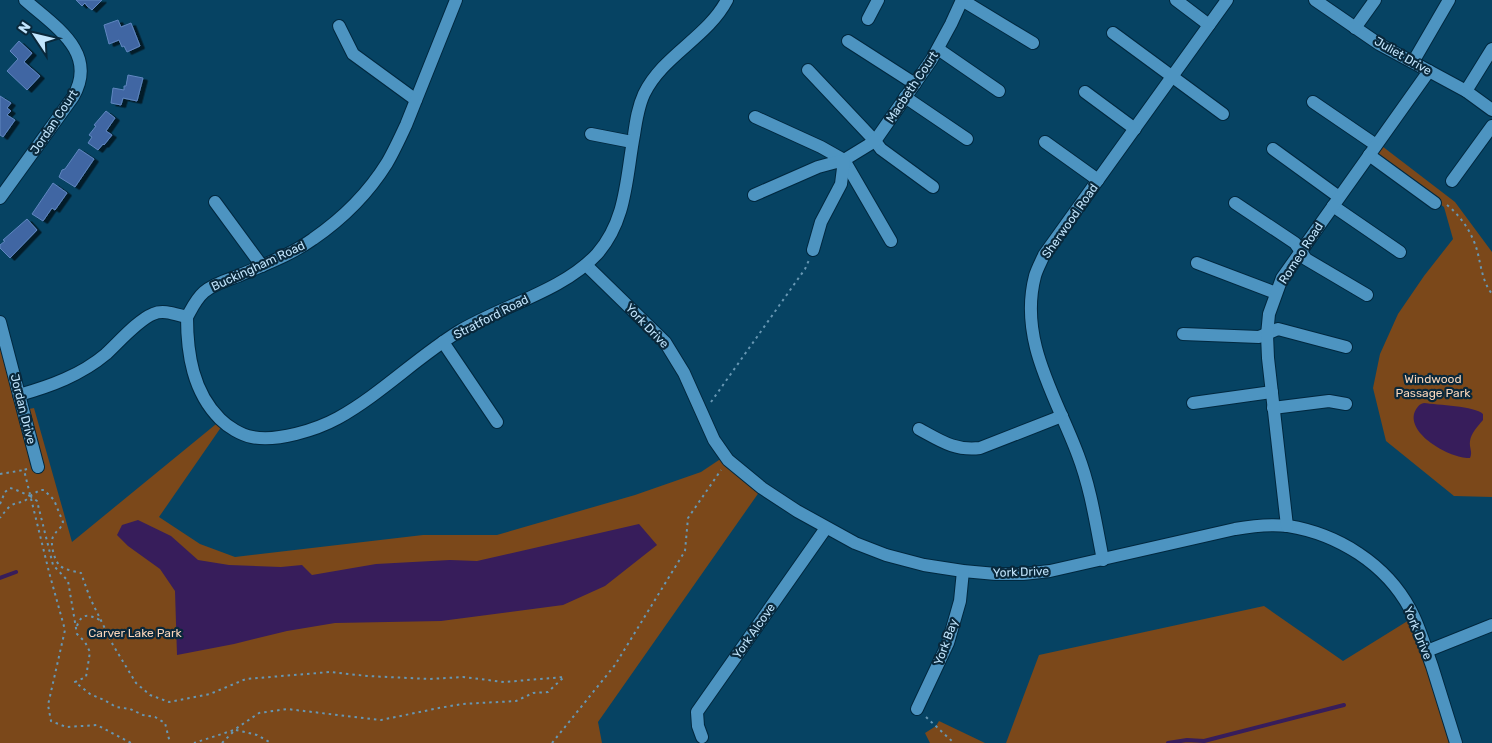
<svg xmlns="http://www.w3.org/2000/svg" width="1492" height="743" font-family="Rubik,sans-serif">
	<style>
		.green { fill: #7b481a }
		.water { fill: #371d5b }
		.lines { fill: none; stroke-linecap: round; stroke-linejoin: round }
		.stream { stroke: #371d5b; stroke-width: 4 }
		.building { fill: #3f66a3; stroke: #6086c0; filter: url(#shadow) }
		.minor-casing { stroke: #00283f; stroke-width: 14 }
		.path { stroke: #6797b3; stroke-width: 2; stroke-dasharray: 2.5 4; stroke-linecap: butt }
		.minor { stroke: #4d94c1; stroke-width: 12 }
		.labels { text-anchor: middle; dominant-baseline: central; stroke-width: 4.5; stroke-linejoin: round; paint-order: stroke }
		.street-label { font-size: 12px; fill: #c2e5fd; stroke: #09283b }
		.park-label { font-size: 12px; fill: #f9d5b9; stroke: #09283b }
	</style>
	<defs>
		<filter id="shadow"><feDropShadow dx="4.5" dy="2.5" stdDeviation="0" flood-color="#0009"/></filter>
	</defs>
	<rect width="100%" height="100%" fill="#064363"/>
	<g class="green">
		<path d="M1378,143L1455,202L1492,252V497L1454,496L1386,441L1373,388L1380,354L1398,314L1424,276L1453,239L1444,207L1371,153Z"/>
		<path d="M0,347L24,410L34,408L72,542L221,420L224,423L159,517L200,544L235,557L423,535H497L635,495L701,472L725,456L762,488L598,722L602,743H0Z"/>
		<path d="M1264,606L1343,661L1414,617L1456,743H1006L1039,655Z"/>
		<path d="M939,721L985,743H930L925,733L936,726Z"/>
	</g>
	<g class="water">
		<path d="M1424,403C1437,405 1475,406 1483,414V420C1478,426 1471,433 1470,441C1469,448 1473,452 1470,458C1452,459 1409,436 1414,414C1416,408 1419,404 1424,403Z"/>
		<path d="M138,520L171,536L198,560L229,565L281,567L302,565L312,575L376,564L450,560L477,561L639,524L657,545L605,586L563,605L441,621L335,623L287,631L234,644L177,655L175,591L160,569L128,546L117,535L122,525Z"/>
	</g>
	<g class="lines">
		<g class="stream">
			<path d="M0,578L16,572"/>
			<path d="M1168,743L1187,740L1204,741L1344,705"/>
		</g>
	</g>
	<g class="building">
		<path d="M76,0H102L92,10L87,6L85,3L82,6Z"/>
		<path d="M118,20L121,27L131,23L140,46L127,52L124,46L122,47L119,40L109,44L104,25Z"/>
		<path d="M19,41L32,53L24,62L40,76L27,90L7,71L18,59L10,51Z"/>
		<path d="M128,75L143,78L137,101L123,98L121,105L111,103L113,88L124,90V86H126Z"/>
		<path d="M0,96L11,103L7,108L11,111L7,115L15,120L3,137L0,135Z"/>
		<path d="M106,111L115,118L106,131L112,135L104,145L103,144L98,150L88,143L92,137L89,135L96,126L94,125Z"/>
		<path d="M79,149L94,159L75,187L59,177L62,170L65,169Z"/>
		<path d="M53,183L67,193L55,210L52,208L43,221L32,214Z"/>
		<path d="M27,219L37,230L10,258L0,248V245L5,241L3,240Z"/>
	</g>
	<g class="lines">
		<defs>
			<g id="minor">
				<path d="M962,0L1033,43"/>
				<path d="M1176,0L1209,25"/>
				<path d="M1315,0L1379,44L1466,91L1492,110"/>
				<path d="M868,19L878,0"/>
				<path d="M339,26L353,54L416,100"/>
				<path d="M1355,28L1375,0"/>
				<path d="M1113,33L1223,114"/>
				<path d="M848,41L915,84"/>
				<path d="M938,49L999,91"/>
				<path d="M1413,62L1449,0"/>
				<path d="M808,70L875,141L881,149L933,187"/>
				<path d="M1466,91L1492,49"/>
				<path d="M1085,92L1135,129"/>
				<path d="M905,97L967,139"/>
				<path d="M1313,102L1376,145"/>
				<path d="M755,117L821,147L844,160L891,241"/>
				<path d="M591,134L632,142"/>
				<path d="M1045,142L1098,180"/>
				<path d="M1273,149L1339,197"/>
				<path d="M1369,155L1435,203"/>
				<path d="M844,160L875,141L932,59L951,24L962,0"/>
				<path d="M1452,181L1492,126"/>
				<path d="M754,195L818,167L844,160L841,184L821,222L813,250"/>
				<path d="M0,198L73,97C99,52 54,26 25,0"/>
				<path d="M215,202L262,266"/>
				<path d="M1235,203L1295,243L1306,259L1367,295"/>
				<path d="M1333,206L1400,252"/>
				<path d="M1197,263L1276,293"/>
				<path d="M586,265L665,342L684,373L714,440L728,460L762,488L797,511L855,543L886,555L924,565L963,571L996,574H1023L1050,571L1235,529C1252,526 1271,524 1288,526C1338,534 1386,564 1410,609C1420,627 1425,647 1432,666C1440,692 1448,717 1456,743"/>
				<path d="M187,317C187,354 193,392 220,419C228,427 241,435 252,437C277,442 316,430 338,418C381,394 416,358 458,332C501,306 563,291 597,254C627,220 626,177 634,135C636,121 638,107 644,94C663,55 707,38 727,0"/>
				<path d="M0,322L38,467"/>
				<path d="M1183,334L1259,337L1278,329L1346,347"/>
				<path d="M443,342L497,422"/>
				<path d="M19,395C51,386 81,375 106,354C119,342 138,320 153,314C164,309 177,315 187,317C192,308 196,299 204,292C213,284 227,280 238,276C263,265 291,255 313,239C342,219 369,192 387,163C394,151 400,138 406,125L456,0"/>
				<path d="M1193,403L1272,392"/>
				<path d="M1273,408L1329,401L1346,404"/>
				<path d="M919,429C941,441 955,451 980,448L1062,416"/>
				<path d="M1287,526L1268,358L1267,335L1269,314L1282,278L1429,71"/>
				<path d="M1103,560C1096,525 1091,489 1078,455C1057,398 1018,341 1035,276C1037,269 1041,262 1044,255L1227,0"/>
				<path d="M1427,651L1492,625"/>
				<path d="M917,709L948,643L960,601L963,571"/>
				<path d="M702,737L698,726L697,712L826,528"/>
			</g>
		</defs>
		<use href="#minor" class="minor-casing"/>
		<g class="path">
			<path d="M1447,205C1461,216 1472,233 1477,250C1481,265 1482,281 1492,294"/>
			<path d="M711,402L805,269L809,260"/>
			<path d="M27,469L24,470L49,572L65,630L48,705L51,721L66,727L97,725L131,743"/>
			<path d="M0,474L24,470"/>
			<path d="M30,496L40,490H44L54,500L63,522C61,529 58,529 54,535C49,541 54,559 59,565C64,570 74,571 81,573L90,598L113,645L136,683L150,695L169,702L210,694L246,679L330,672L367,676L430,679L463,677L504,682L564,677L548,692L533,693L516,701L462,704L439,708L381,720L287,709L259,713L234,730L194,743"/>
			<path d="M30,496L37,501L53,565L68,581L77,634L85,642L90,652L86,677L75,682L90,694L104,700L116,707L130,709L143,715L155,717L165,723L170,743"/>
			<path d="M0,504L5,492L10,488L14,489L30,496C24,504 19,501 12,505C7,508 4,513 0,518"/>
			<path d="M77,626C82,612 89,615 100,620"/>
			<path d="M926,717L954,743"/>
			<path d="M236,730L257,735L271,743"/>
			<path d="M222,743L233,732"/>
			<path d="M552,743L615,665L685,551L688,518L721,470"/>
		</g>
		<use href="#minor" class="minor"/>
	</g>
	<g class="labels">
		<g class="street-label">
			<text transform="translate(1403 56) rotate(30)">Juliet Drive</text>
			<text transform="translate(912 87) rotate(-56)">Macbeth Court</text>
			<text transform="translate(54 122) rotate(-56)">Jordan Court</text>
			<text transform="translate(1070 221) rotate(-55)">Sherwood Road</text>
			<text transform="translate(1301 253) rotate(-57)">Romeo Road</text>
			<text transform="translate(258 266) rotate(-25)">Buckingham Road</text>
			<text transform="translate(491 317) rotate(-27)">Stratford Road</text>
			<text transform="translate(647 326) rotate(46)">York Drive</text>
			<text transform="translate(23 409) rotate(76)">Jordan Drive</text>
			<text transform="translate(1021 572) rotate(-2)">York Drive</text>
			<text transform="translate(754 631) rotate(-55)">York Alcove</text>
			<text transform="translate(1418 633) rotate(68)">York Drive</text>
			<text transform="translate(946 642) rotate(-70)">York Bay</text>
		</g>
		<g class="park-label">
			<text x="1433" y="379">Windwood<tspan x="1433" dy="14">Passage Park</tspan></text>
			<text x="135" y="633">Carver Lake Park</text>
		</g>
	</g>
	<g transform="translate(35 35) rotate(305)" stroke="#09283b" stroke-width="4" paint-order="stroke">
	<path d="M0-4L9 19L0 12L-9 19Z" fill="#c2e5fd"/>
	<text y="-8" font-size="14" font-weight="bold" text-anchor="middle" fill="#c2e5fd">N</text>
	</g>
</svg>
